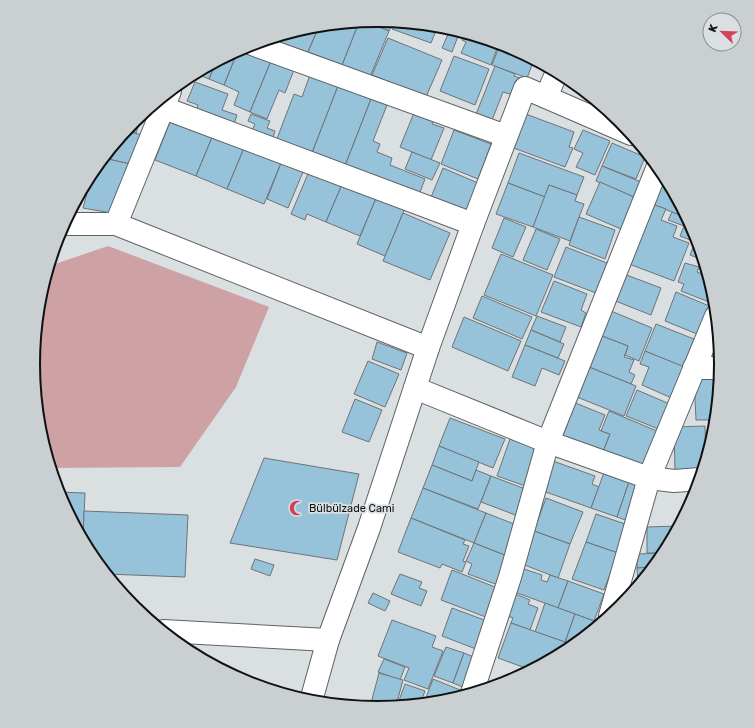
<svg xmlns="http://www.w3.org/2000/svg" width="754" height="728" font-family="Rubik,sans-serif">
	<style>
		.green { fill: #cea2a4 }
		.building { fill: #96c2da; stroke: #6f7376 }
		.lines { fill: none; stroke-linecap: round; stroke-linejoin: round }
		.street-casing { stroke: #5e6265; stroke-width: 24 }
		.street { stroke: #fff; stroke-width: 22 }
		.labels { text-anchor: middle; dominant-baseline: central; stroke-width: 3.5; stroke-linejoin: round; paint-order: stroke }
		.poi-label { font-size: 11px; fill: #101112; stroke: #dadfe2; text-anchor: start }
		.rim { fill: none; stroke: #101112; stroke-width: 2 }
	</style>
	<rect width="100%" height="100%" fill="#dadfe2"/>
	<path class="green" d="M108,246L269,307L236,387L180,467L51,468L40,431L33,364L40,297L49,266Z"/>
	<g class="building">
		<path d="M377,20L393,22L389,31L364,21Z"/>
		<path d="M364,21L389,31L370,77L342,65L359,22Z"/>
		<path d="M359,22L342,65L308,52L319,26Z"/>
		<path d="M395,22L431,25L437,28L431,43L392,29Z"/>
		<path d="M319,26L306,56L267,40L310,27Z"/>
		<path d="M439,26L460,31L452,52L442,48L449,32L438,28Z"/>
		<path d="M465,33L499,43L491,65L461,53L466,42L462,40Z"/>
		<path d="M388,38L442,60L426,97L372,75Z"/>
		<path d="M500,44L509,46L534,60L527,78L492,65Z"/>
		<path d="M241,49L271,61L250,112L234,105L239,92L224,85L238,50Z"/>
		<path d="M238,50L224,85L209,79L216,62Z"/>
		<path d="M454,56L489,69L475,105L440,91Z"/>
		<path d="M271,61L294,70L285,93L279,90L267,119L250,112Z"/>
		<path d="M216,62L209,79L194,73Z"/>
		<path d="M495,66L515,74L514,76L520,78L513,95L503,92L491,123L475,117Z"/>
		<path d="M310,75L338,86L310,158L275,144L294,94L302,97Z"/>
		<path d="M195,82L228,94L222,110L237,115L232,130L195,116L198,105L187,101Z"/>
		<path d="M338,86L371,99L343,171L310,158Z"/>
		<path d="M371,99L387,105L373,141L380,144L377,152L392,158L390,165L425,179L417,200L343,171Z"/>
		<path d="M416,108L436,116L432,124L444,128L431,160L400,147Z"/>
		<path d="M143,113L136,133L127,129L134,121Z"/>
		<path d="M523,113L574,132L569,147L573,148L565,167L511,147Z"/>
		<path d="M251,114L270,121L267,128L275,131L271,144L250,135L255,124L248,121Z"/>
		<path d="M171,119L213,135L196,176L155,160Z"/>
		<path d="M454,130L491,144L478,179L441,164Z"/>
		<path d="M583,130L610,141L595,175L576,167L583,153L574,149Z"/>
		<path d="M125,131L143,135L135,165L103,158Z"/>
		<path d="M213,135L244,148L227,189L196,176Z"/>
		<path d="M612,143L645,157L636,179L602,166Z"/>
		<path d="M244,148L281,163L264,204L227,189Z"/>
		<path d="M412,152L440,163L432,180L405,169Z"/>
		<path d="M519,153L584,177L577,195L549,185L545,197L508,183Z"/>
		<path d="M103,158L135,165L117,214L83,208L93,170Z"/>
		<path d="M281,163L303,172L288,208L267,199Z"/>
		<path d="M602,166L641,182L634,197L596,181Z"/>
		<path d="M443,168L478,183L464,217L429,202Z"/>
		<path d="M310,169L343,182L326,222L307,214L305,220L291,214Z"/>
		<path d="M664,174L687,218L652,204Z"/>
		<path d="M343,182L377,196L360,236L326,222Z"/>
		<path d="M600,182L634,197L621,229L586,214Z"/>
		<path d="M508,183L545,197L533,227L496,214Z"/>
		<path d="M549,185L577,195L575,201L584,204L570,241L533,227Z"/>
		<path d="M84,186L81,205L74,204Z"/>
		<path d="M377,196L405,208L385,256L357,244Z"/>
		<path d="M652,204L666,209L661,220L677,226L673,237L689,243L674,281L629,264Z"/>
		<path d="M672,212L687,218L695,233L703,260L690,255L695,242L680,236L684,226L668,220Z"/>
		<path d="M403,213L450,233L430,280L383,261Z"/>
		<path d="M579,217L615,230L605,259L569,245Z"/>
		<path d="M504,218L526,227L513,257L492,248Z"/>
		<path d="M536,229L560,239L547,270L523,260Z"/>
		<path d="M566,247L607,263L596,293L554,277Z"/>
		<path d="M501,254L553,275L536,316L484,295Z"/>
		<path d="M704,262L707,273L701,270Z"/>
		<path d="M685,263L699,267L697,272L708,277L714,297V304L681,291L684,284L678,282Z"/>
		<path d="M624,274L661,288L651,315L613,300Z"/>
		<path d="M554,281L587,294L581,310L586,313L581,327L541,312Z"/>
		<path d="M676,292L714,308L702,336L665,321Z"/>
		<path d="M482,296L532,317L522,339L473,318Z"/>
		<path d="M611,311L652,328L639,361L625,355L628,346L602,336Z"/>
		<path d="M537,316L566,327L560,342L531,330Z"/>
		<path d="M464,317L521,341L508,371L452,347Z"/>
		<path d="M656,324L694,339L683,367L645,351Z"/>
		<path d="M717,327L720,356L707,351Z"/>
		<path d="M531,330L564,344L558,358L525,345Z"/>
		<path d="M602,336L628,346L624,357L634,360L629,372L635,375L631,384L589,367Z"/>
		<path d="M377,342L407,353L401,370L372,359Z"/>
		<path d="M525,345L565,361L559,375L542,368L535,386L512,377Z"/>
		<path d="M645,351L687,368L674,399L642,385L649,367L640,364Z"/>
		<path d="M368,361L399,374L385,407L354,394Z"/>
		<path d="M589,367L636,386L624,416L577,397Z"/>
		<path d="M720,377L715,420H696L694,378Z"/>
		<path d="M637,390L672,405L661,430L626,416Z"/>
		<path d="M355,399L382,410L369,442L342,432Z"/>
		<path d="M573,402L605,415L599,430L610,434L603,452L560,435Z"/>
		<path d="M609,411L657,431L642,468L603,452L610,434L601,431Z"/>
		<path d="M450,418L505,439L493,468L439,446Z"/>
		<path d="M711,423H715L712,439Z"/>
		<path d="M705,426L706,458L702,470L675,471L674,427Z"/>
		<path d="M510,439L540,449L528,487L497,476Z"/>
		<path d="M439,446L479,462L472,481L432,465Z"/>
		<path d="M264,458L359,474L337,560L230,543Z"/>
		<path d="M553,461L595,476L592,484L599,487L591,508L543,491Z"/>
		<path d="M432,465L472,481L476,470L491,476L478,509L423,488Z"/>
		<path d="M605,470L630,479L617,517L591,508Z"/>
		<path d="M491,476L528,490L518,516L481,502Z"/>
		<path d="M630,479L644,484L631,522L617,517Z"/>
		<path d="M423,488L486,513L474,543L411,518Z"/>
		<path d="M691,491H696L692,501Z"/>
		<path d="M58,492L85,493L83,540L59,495Z"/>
		<path d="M546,498L583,512L570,544L534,531Z"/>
		<path d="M84,511L188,515L185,577L106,574L91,555L83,540Z"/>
		<path d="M486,513L519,526L507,556L474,543Z"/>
		<path d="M596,514L628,525L618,553L586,542Z"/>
		<path d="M411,518L465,540L463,544L469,546L463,561L466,562L462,572L442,564L440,568L398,552Z"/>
		<path d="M679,526L664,553H647V527Z"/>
		<path d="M534,531L570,544L558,578L522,564Z"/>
		<path d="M586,542L618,553L604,590L572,579Z"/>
		<path d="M474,543L507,556L498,585L468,574L472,564L466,561Z"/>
		<path d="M664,553L653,567L637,568V554Z"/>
		<path d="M255,559L274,565L270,576L251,569Z"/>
		<path d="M653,567L640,583L638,584L637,568Z"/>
		<path d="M521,568L542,575L541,580L547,582L550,575L568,581L558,608L512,591Z"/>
		<path d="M452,570L495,587L491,598L498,601L491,619L441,600Z"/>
		<path d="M400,574L422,582L419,588L427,591L421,606L391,594Z"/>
		<path d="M568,581L604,594L594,621L558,608Z"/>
		<path d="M373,593L390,601L385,611L368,603Z"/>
		<path d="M513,593L530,600L528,604L538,608L530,630L511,623L513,618L505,615Z"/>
		<path d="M545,603L575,614L565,642L535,632Z"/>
		<path d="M452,608L487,621L476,649L442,636Z"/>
		<path d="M575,614L599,623V625L568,650L561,654Z"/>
		<path d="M392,620L436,636L432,647L443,651L428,689L404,680L409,668L378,656Z"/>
		<path d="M511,623L565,642L561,654L531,670L498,658Z"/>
		<path d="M446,647L464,653L453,683L434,676Z"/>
		<path d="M464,653L481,660L470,690L453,683Z"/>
		<path d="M384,659L405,667L400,680L378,672Z"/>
		<path d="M379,673L403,680L396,706L387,707L371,703Z"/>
		<path d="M433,679L470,694L444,701L424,703Z"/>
		<path d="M405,684L425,691L420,704L397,706Z"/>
	</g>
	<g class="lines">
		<defs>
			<g id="street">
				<path d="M252,44L506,136"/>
				<path d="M546,97L557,72"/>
				<path d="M164,108L473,224"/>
				<path d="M64,224H116L428,348"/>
				<path d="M116,224L170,91"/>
				<path d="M694,368H721"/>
				<path d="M415,388L548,442L649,478L674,481L700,479"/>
				<path d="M610,616L649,478L716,316"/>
				<path d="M163,631L328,640L369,528L428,348L473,224L525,88L631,134"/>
				<path d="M472,693L510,577L548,442L658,166"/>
				<path d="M311,701L328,640"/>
			</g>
		</defs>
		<use href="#street" class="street-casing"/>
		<use href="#street" class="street"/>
	</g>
	<defs>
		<symbol id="mosque-bare" viewBox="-9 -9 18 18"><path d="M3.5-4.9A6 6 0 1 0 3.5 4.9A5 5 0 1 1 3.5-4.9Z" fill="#d24257" stroke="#dadfe2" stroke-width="2.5" paint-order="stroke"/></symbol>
	</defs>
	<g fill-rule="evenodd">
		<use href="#mosque-bare" x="286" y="497" width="22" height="22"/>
	</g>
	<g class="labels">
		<g class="poi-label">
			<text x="309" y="508">Bülbülzade Cami</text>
		</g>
	</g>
	<path d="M0 0H754V728H0ZM40 364a337 337 0 1 1 674 0a337 337 0 1 1-674 0Z" fill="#cacfd1" fill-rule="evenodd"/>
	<path class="rim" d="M40 364a337 337 0 1 1 674 0a337 337 0 1 1-674 0Z"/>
	<g transform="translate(722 32) rotate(293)"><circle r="19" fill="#dadfe2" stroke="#898d8f"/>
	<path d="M0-3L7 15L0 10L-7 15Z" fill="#d24257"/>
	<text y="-6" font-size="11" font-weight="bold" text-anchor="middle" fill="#101112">K</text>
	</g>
</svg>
